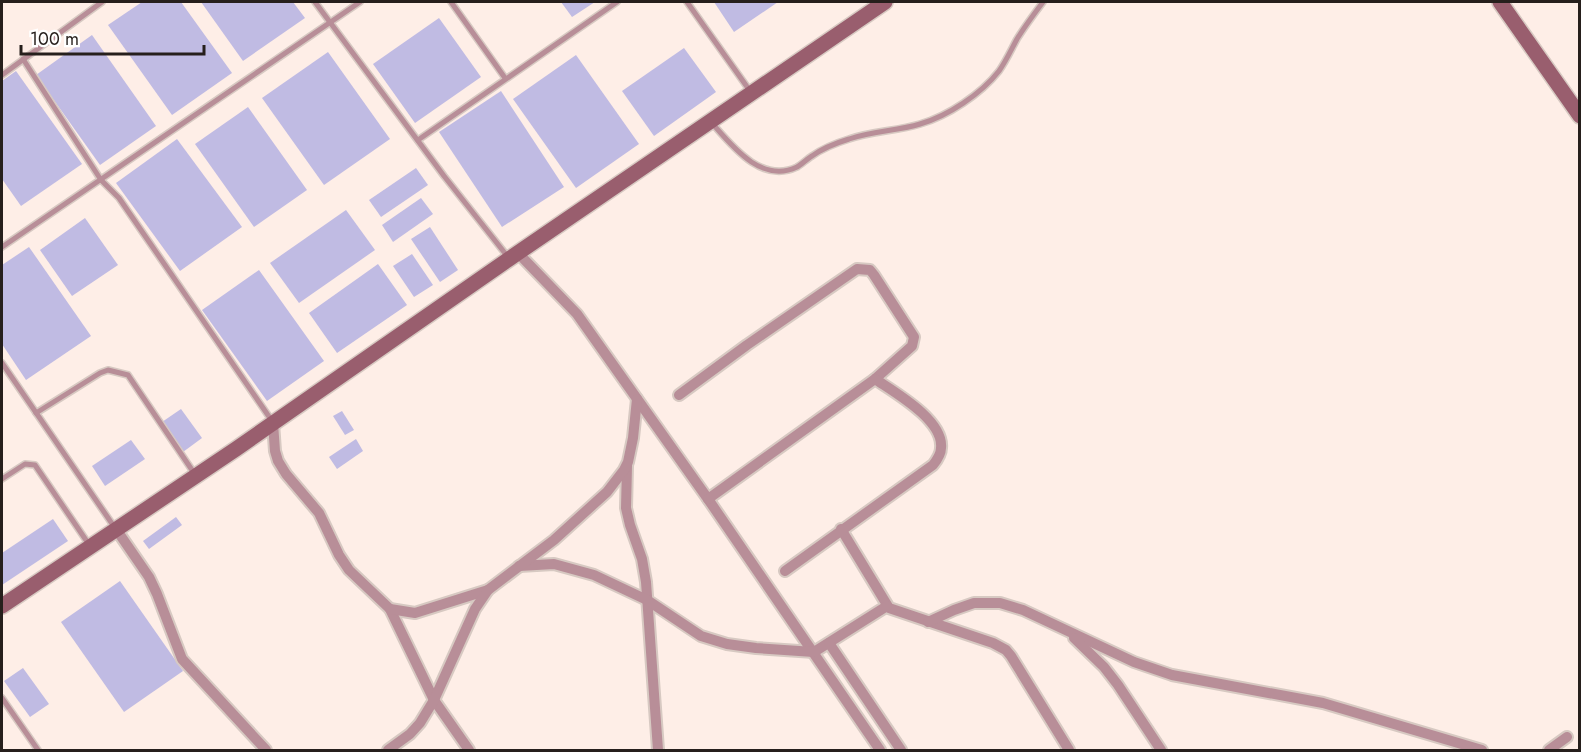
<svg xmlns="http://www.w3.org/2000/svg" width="1581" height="752" font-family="Jost,sans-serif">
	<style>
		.building { fill: #c0bbe3 }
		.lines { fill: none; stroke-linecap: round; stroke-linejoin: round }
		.lane-casing { stroke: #d7c9c2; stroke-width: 8 }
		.street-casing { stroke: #d7c9c2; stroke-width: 14 }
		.secondary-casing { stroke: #d7c9c2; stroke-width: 18 }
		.lane { stroke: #b88e98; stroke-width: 5 }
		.street { stroke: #b88e98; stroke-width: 10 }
		.secondary { stroke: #995e6e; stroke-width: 15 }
	</style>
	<rect width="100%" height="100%" fill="#feeee7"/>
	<g class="building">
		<path d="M142,2H181L232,73L172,115L108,25Z"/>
		<path d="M201,2H293L305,18L243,61Z"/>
		<path d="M561,2H595L572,17Z"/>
		<path d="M714,2H778L734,32Z"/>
		<path d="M439,18L481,77L415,123L373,64Z"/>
		<path d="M92,35L156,126L100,165L36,75Z"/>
		<path d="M684,48L716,92L654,136L622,91Z"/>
		<path d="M328,52L390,139L324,185L262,98Z"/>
		<path d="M576,55L639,144L576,188L513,99Z"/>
		<path d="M16,71L82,164L21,206L2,179V81Z"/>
		<path d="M501,91L564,187L502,227L439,132Z"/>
		<path d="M248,107L307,190L254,227L195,144Z"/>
		<path d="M177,139L242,227L180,271L116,183Z"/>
		<path d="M416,168L428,185L381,217L369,200Z"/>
		<path d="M421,198L433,214L393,242L382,225Z"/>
		<path d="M346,210L375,250L299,303L270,263Z"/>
		<path d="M85,218L118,265L72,296L40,250Z"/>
		<path d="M430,227L458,270L440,282L411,239Z"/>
		<path d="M29,247L91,336L26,380L2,344V265Z"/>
		<path d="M412,254L433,285L414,297L393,266Z"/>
		<path d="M378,264L407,305L337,353L309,313Z"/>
		<path d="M259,270L324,361L267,401L202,310Z"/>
		<path d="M181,409L202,438L183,452L162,422Z"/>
		<path d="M342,411L354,430L345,435L333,416Z"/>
		<path d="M356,439L363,451L337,469L329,457Z"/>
		<path d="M131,440L145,459L105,486L92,466Z"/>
		<path d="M176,517L182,525L149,549L143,541Z"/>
		<path d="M53,519L68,541L2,585V553Z"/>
		<path d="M120,581L183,671L124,712L61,622Z"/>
		<path d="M23,668L49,704L30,717L4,681Z"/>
	</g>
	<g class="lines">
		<defs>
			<g id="lane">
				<path d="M315,2L444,176L508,257"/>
				<path d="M451,2L505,78"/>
				<path d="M687,2L750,91"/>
				<path d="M23,59L101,180L119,198L272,421"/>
				<path d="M2,75L102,2"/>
				<path d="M711,122C732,146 761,184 797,167C802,164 807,159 812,156C823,148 836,143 849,139C872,131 897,131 920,124C948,116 981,94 999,71C1006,61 1011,50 1017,39C1025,26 1034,14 1043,2"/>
				<path d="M418,140L617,2"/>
				<path d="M2,247L360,2"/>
				<path d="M2,363L115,528"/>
				<path d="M36,413L100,373L108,370L128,375L194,473"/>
				<path d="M2,479L25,464L35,465L90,546"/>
				<path d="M2,698L38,750"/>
			</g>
			<g id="street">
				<path d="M518,253L577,314L708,499L880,750"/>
				<path d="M679,395L747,345L857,269L870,270L874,275L914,337L912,346L875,379L708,499"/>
				<path d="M273,423L275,451L278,461L286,474L319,513L339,555L349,570L390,609L434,700L469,750"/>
				<path d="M627,466L626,508L630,525L642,559L646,582L658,750"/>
				<path d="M116,529L149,577L157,594L182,659L266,750"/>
				<path d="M841,529L889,608L993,643L1006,650L1011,656L1069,750"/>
				<path d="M519,566L554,564L594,575L647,600L701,636L727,644L756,648L814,652L887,606"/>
				<path d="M785,571L933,465C937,460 941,454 941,448C944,420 894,392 875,379"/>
				<path d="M390,609L415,613L488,590"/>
				<path d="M928,622L954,610L974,603H1000L1023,610L1134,662L1172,675L1323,703L1482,750"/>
				<path d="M1074,638L1104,667L1118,685L1161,750"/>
				<path d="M829,643L901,750"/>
				<path d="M388,750L410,734L420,723L434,700L475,609L488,590L554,540L607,492L624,470L628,462L633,438L637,399"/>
				<path d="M1549,750L1567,737"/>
			</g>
			<g id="secondary">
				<path d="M1500,2L1580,116"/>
				<path d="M2,606L236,449L509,259L885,2"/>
			</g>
		</defs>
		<use href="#lane" class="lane-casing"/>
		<use href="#street" class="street-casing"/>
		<use href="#secondary" class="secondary-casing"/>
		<use href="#lane" class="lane"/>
		<use href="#street" class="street"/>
		<use href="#secondary" class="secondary"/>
	</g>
	<rect width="1581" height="752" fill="none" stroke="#261f1c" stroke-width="6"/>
	<path d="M21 45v9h183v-9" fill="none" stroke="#261f1c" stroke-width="3"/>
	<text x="30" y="45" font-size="18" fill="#261f1c" stroke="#ffffff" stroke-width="4.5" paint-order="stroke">100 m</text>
</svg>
